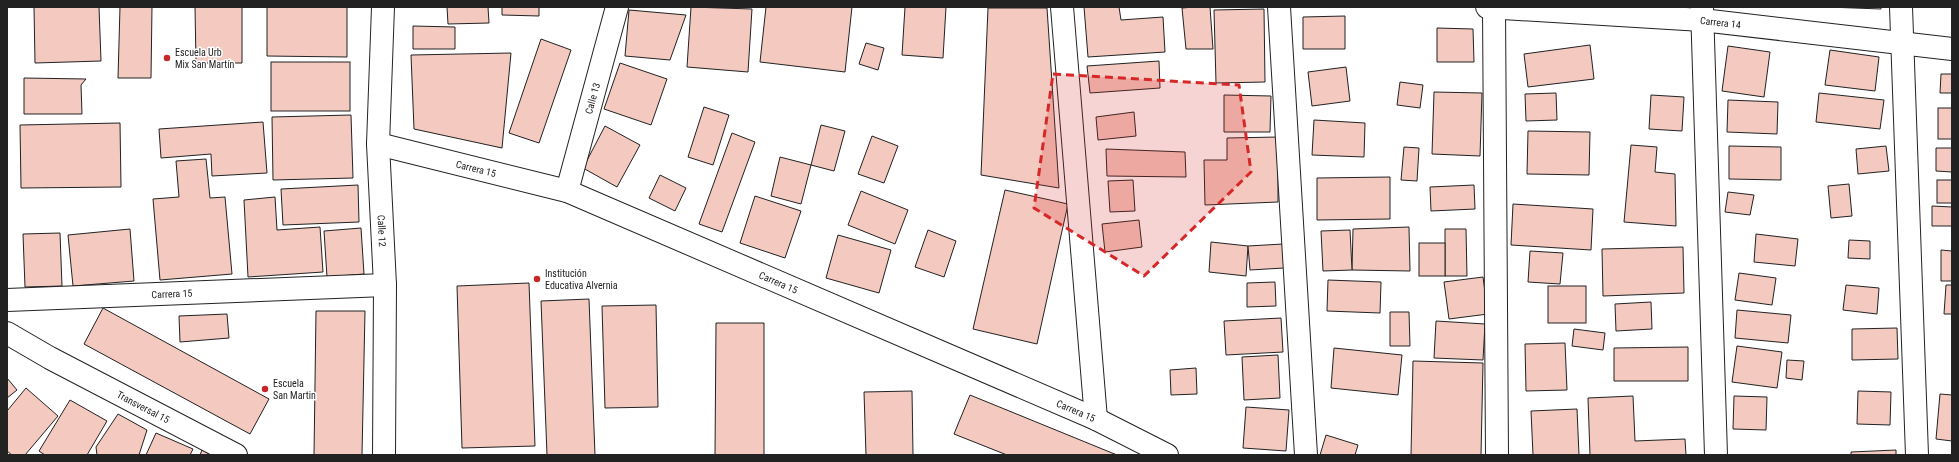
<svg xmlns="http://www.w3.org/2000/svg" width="1959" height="462" font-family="'Roboto Condensed',sans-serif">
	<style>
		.building { fill: #f3c9c0; stroke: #222 }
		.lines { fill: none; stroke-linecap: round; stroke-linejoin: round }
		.minor-casing { stroke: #222; stroke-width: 24 }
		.minor { stroke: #fff; stroke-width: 22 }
		.marked { fill: #d62828; fill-opacity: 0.2; stroke: #d62828; stroke-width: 3; stroke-dasharray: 8 5; stroke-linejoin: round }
		.poi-dot { fill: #c62828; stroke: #fff; stroke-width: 1.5 }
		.labels { text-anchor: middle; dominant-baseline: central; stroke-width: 3; stroke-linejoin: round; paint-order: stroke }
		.street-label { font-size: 10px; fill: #222; stroke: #fff }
		.poi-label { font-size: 10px; fill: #222; stroke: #fff; text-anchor: start }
	</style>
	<rect width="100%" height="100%" fill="#fff"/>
	<g class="building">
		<path d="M34,7H99L101,61L35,63Z"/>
		<path d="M120,7H152L151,78H118Z"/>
		<path d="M195,7H242V63H196Z"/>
		<path d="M267,7H347V57L267,56Z"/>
		<path d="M447,7H488L489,23L448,24Z"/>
		<path d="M502,7H539V16L502,15Z"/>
		<path d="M691,7L752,9L748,72L687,67Z"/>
		<path d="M766,7H852L845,72L760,62Z"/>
		<path d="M905,7H946L943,58L902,55Z"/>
		<path d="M1084,7H1119L1121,20L1163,17L1165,52L1088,57Z"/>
		<path d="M1194,7H1210L1213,49H1186L1182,8Z"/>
		<path d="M1828,7H1881V9Z"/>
		<path d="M988,8H1047L1059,188L981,175Z"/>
		<path d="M1264,9L1265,82L1216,83L1214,10Z"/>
		<path d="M629,10L686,15L670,60L625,56Z"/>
		<path d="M1345,16V49H1303V17Z"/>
		<path d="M413,26L455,27V49H413Z"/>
		<path d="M1437,28L1473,29L1474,62H1437Z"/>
		<path d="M541,39L571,50L539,143L509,133Z"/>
		<path d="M866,43L884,48L878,70L859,64Z"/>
		<path d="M1590,45L1594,79L1528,87L1524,54Z"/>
		<path d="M1728,46L1770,52L1764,97L1722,91Z"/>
		<path d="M1830,50L1879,57L1875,91L1825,85Z"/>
		<path d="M511,53L502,148L414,129L411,55Z"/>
		<path d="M1159,61L1160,88L1090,93L1087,66Z"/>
		<rect x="271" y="62" width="79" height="49"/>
		<path d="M620,63L667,79L651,125L604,109Z"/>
		<path d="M1346,67L1350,101L1312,106L1308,72Z"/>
		<path d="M1941,74H1952V93H1940Z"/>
		<path d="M24,78L86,79L81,85L82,114H24Z"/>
		<path d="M1400,82L1423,85L1420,108L1397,105Z"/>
		<path d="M1434,92L1482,93L1480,156L1432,154Z"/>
		<path d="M1556,93L1557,120L1526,121L1525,94Z"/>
		<path d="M1819,93L1884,100L1880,129L1816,122Z"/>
		<path d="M1224,95L1271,96L1270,132H1224Z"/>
		<path d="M1651,95L1684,97L1682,131L1649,129Z"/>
		<path d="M1728,100L1778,102L1777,134L1727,132Z"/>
		<path d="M704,107L729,115L713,165L688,157Z"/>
		<rect x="1938" y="108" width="14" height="31"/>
		<path d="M1134,112L1136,136L1098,140L1096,117Z"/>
		<path d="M351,115L353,178L273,180L272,117Z"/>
		<path d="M1314,120L1365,123L1364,157L1312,155Z"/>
		<path d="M263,122L267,173L212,176L211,154L161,158L159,129Z"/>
		<path d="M120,123L121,187L21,188L20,125Z"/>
		<path d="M821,125L845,131L834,171L811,165Z"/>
		<path d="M605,126L640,145L617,187L583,168Z"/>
		<path d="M1528,131L1590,132L1589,175L1527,174Z"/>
		<path d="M732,133L755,142L722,232L699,224Z"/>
		<path d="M872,136L898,146L884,183L858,174Z"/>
		<path d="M1278,137V202L1205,205L1204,160H1227V138Z"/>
		<path d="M1631,145L1657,147L1655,172L1675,174L1676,226L1624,222Z"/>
		<path d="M1729,146L1781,147V180L1729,179Z"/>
		<path d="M1886,146L1889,171L1858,174L1856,149Z"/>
		<path d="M1404,147L1419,148L1417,181L1401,180Z"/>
		<path d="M1936,148H1952V172L1936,171Z"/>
		<path d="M1106,149L1185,152L1186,177L1107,176Z"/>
		<path d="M780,157L811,165L801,204L771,196Z"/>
		<path d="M206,159L210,198L225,197L232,274L160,280L153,199L179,197L176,161Z"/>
		<path d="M660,175L686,188L675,211L649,198Z"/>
		<path d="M1390,177V219L1317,220V178Z"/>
		<path d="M1133,180L1135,211L1110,212L1108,181Z"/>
		<rect x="1937" y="180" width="15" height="23"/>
		<path d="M1849,184L1852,216L1831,218L1828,186Z"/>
		<path d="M358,185L359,222L283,225L281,189Z"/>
		<path d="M1474,185L1475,209L1431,211L1430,187Z"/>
		<path d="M1005,190L1068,204L1037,344L973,329Z"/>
		<path d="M861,191L908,210L895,244L848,225Z"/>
		<path d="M1728,192L1754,195L1750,215L1725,212Z"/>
		<path d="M755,196L801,211L785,258L740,243Z"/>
		<path d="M275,197L277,230L320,227L323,272L248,277L244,200Z"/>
		<path d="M1513,204L1593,209L1591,250L1511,245Z"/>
		<path d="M1932,206L1952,207V226H1932Z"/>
		<path d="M1139,220L1142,247L1105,252L1102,224Z"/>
		<path d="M1409,227L1410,271L1352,270L1353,229Z"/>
		<path d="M361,228L364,274L327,277L324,231Z"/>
		<path d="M130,229L134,281L73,286L68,235Z"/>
		<path d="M1445,229H1466L1467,276H1445Z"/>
		<path d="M928,230L956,241L944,277L915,267Z"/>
		<path d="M1350,230L1352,270L1323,271L1321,231Z"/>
		<path d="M60,233L62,286L25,287L23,234Z"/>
		<path d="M1756,234L1798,239L1795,266L1754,262Z"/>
		<path d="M838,235L891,250L879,293L826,278Z"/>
		<path d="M1849,240L1870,241V259L1848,258Z"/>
		<path d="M1211,242L1248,246L1246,276L1209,272Z"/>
		<rect x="1419" y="243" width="26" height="33"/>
		<path d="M1283,244L1284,268L1250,270L1248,246Z"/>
		<path d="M1683,247L1684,293L1603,296L1602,249Z"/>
		<path d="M1941,250L1952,251V281H1941Z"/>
		<path d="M1530,251L1563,253L1560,284L1528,282Z"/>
		<path d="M1739,273L1776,278L1772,305L1735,300Z"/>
		<path d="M1483,277L1488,314L1449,319L1444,282Z"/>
		<path d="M1328,280L1381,282L1380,313L1327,311Z"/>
		<path d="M1275,282L1276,306L1247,307V283Z"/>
		<path d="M529,283L535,446L462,448L457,286Z"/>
		<path d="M1846,285L1879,288L1877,314L1843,310Z"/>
		<path d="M1946,285H1952V314H1944Z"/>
		<rect x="1548" y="286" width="38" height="37"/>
		<path d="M589,299L595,455H547L541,301Z"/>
		<path d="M1651,302L1652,329L1616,331L1615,304Z"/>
		<path d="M656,305L658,407L605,408L602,306Z"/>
		<path d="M103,308L269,399L250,434L84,344Z"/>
		<path d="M1737,310L1791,315L1788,343L1735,338Z"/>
		<path d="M316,311H365L362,455H314Z"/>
		<path d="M1390,312H1409L1410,346H1390Z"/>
		<path d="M227,314L229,338L180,342L179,316Z"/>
		<path d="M1281,318L1283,352L1226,355L1224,321Z"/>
		<path d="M1436,321L1485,324L1483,360L1434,358Z"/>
		<path d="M716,323H764V455H715Z"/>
		<path d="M1897,328L1898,359L1852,360V329Z"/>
		<path d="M1574,329L1605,333L1603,350L1572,346Z"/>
		<path d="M1565,343L1567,390L1526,391L1525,344Z"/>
		<path d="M1737,346L1782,352L1777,388L1732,382Z"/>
		<path d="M1688,347V381H1614V348Z"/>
		<path d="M1334,348L1402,355L1398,395L1331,388Z"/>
		<path d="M1278,355L1280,398L1244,400L1242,357Z"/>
		<path d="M1787,360L1804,361L1802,380L1786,378Z"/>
		<path d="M1413,361L1483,363L1481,455H1411Z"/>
		<path d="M1196,368L1197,394L1171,395L1170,370Z"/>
		<path d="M7,378L17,390L7,398Z"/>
		<path d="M26,388L58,416L25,455H12L7,451V411Z"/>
		<path d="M912,391L913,455H866L864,392Z"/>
		<path d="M1858,391L1891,392L1890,425L1857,424Z"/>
		<path d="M1940,394L1952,395V441L1936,439Z"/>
		<path d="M970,395L1117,455H1007L954,434Z"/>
		<path d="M1633,396L1635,441L1685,439L1686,455H1590L1588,398Z"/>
		<path d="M1734,396L1767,397L1766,430L1733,429Z"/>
		<path d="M70,400L107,421L87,455H45L39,451Z"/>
		<path d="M1246,407L1289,410L1286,451L1243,448Z"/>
		<path d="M1577,409L1579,455H1533L1531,411Z"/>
		<path d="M118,414L147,430L139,455H97L96,447Z"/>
		<path d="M156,433L193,449L190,455H146Z"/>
		<path d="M1326,435L1358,445L1355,455H1320Z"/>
		<path d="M202,450L211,455H200Z"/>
		<path d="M1896,450V455H1851V452Z"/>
	</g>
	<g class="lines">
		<defs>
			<g id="minor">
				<path id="s1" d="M383,7L378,144L385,285L384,455"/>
				<path d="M1062,7L1096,419"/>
				<path d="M1279,7L1306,455"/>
				<path id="s2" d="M1487,7L1702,20L1952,49"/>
				<path d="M1494,7L1497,455"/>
				<path d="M1702,7L1716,455"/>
				<path d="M1901,7L1917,455"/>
				<path id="s3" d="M378,144L567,191L1096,419L1167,455"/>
				<path id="s4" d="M567,191L617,7"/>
				<path id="s5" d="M7,300L385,285"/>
				<path id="s6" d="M7,333L50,358L236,455"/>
			</g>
		</defs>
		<use href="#minor" class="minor-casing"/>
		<use href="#minor" class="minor"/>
	</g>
	<path class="marked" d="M1053,74L1239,85L1251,172L1144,276L1034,208Z"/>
	<g class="poi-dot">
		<circle cx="167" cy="58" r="4"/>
		<circle cx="537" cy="279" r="4"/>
		<circle cx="265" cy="389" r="4"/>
	</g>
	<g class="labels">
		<g class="street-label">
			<text stroke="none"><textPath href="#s2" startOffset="234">Carrera 14</textPath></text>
			<text stroke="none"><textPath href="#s4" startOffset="96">Calle 13</textPath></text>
			<text stroke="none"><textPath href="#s3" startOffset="101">Carrera 15</textPath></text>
			<text stroke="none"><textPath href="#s1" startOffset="224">Calle 12</textPath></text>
			<text stroke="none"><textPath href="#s3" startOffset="425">Carrera 15</textPath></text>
			<text stroke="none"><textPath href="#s5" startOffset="165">Carrera 15</textPath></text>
			<text stroke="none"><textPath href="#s6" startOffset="155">Transversal 15</textPath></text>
			<text stroke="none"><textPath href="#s3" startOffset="749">Carrera 15</textPath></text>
		</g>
		<g class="poi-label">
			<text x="175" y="52">Escuela Urb<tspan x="175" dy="12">Mix San Martín</tspan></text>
			<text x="545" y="273">Institución<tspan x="545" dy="12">Educativa Alvernia</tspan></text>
			<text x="273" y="383">Escuela<tspan x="273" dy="12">San Martin</tspan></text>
		</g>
	</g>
	<rect width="1959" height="462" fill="none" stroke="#222222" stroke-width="16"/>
</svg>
